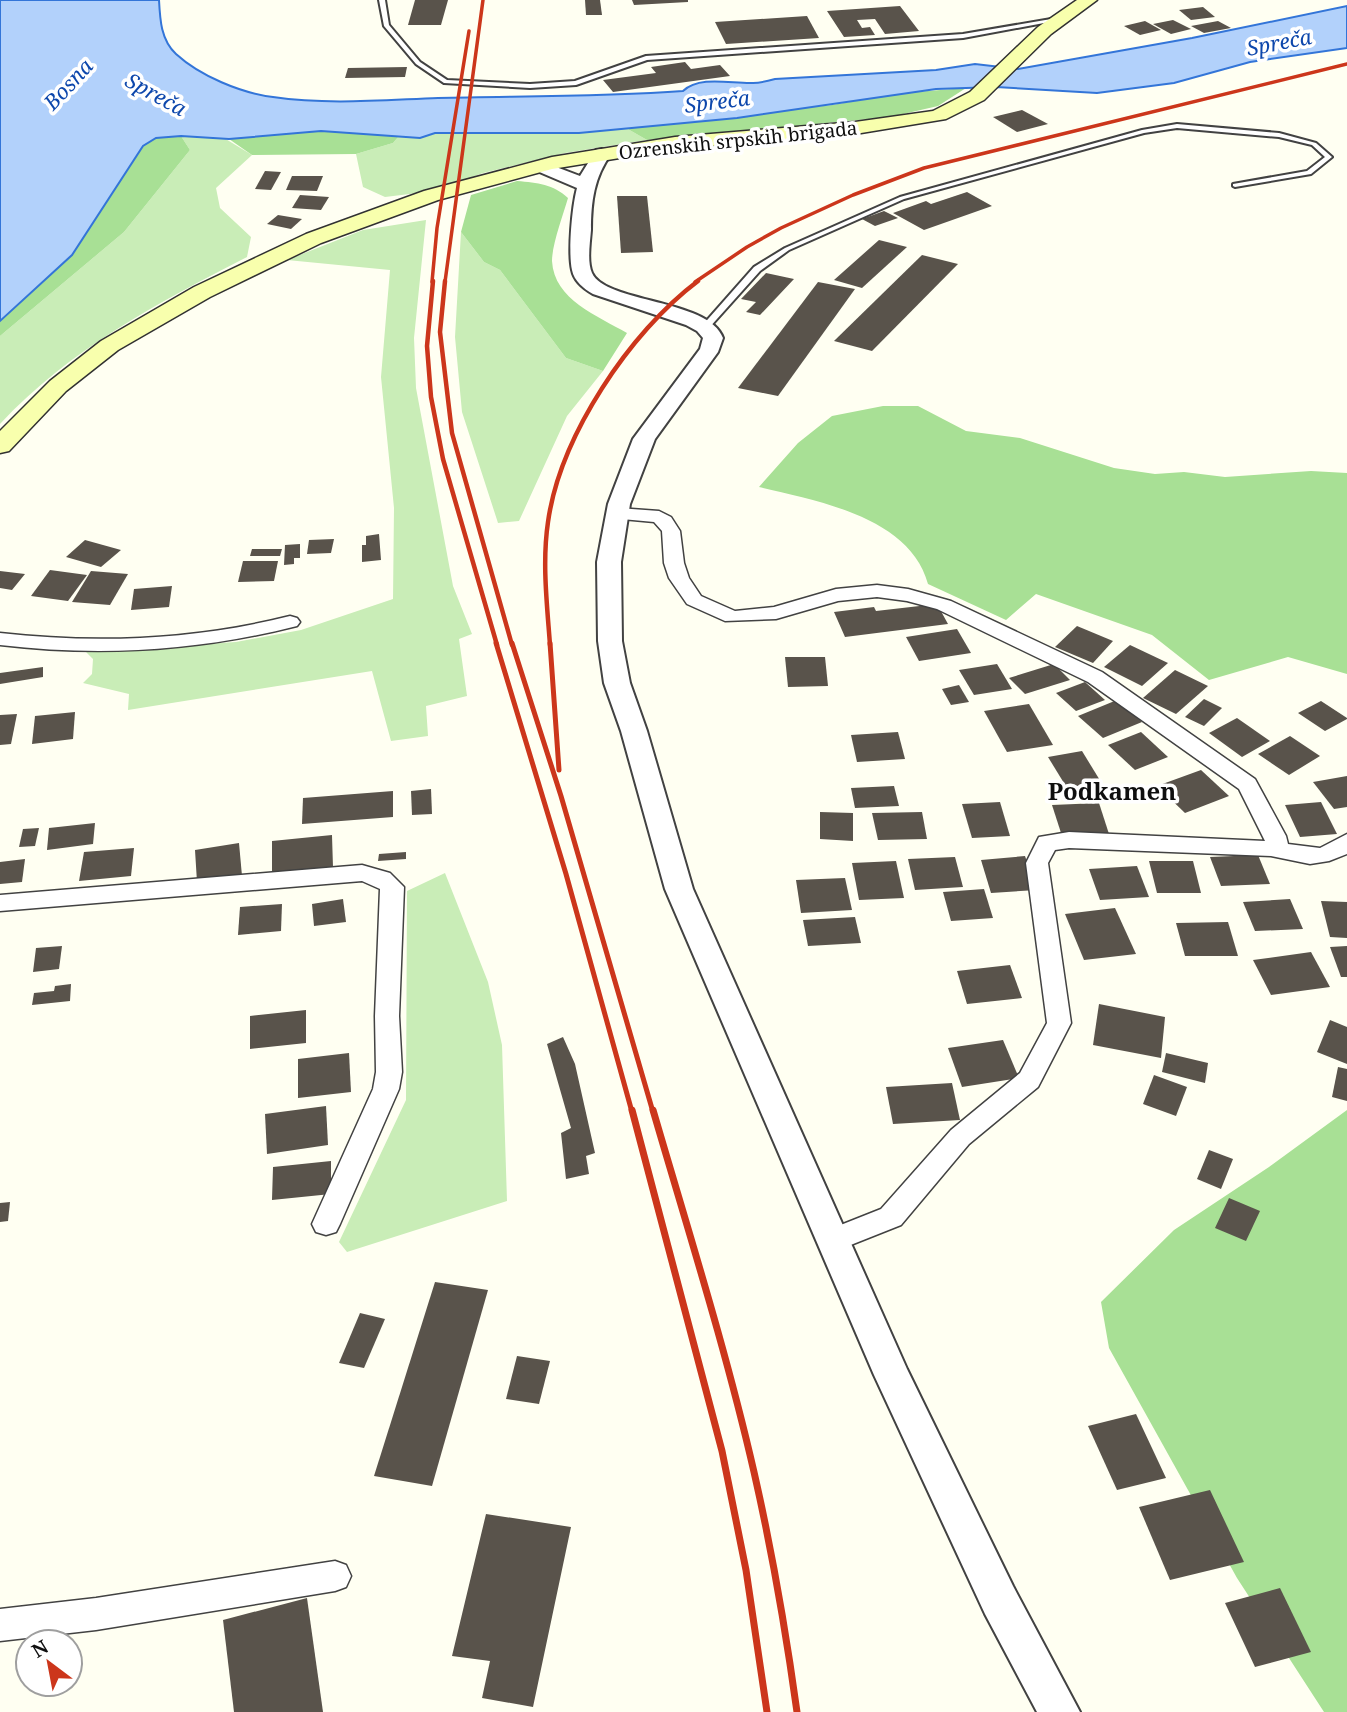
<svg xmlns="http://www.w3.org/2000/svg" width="1347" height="1712" font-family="'Noto Serif',serif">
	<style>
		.green { fill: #c9edb7 }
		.forest { fill: #a8e095 }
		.water { fill: #b2d1fb; stroke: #3375d8; stroke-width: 2 }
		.building { fill: #59534b }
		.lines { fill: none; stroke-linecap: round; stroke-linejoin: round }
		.service-casing { stroke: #424242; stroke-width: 4 }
		.minor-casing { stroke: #424242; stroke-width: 3 }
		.tertiary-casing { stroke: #424242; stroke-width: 4 }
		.secondary-casing { stroke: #313131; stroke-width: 3 }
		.service { fill: #fff; fill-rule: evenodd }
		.minor { fill: #fff; fill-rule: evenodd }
		.tertiary { fill: #fff; fill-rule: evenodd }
		.secondary { fill: #f8ffad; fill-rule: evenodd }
		.rail-far3 { stroke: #cc361b; stroke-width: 3.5 }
		.rail-far2 { stroke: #cc361b; stroke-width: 4.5 }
		.rail-far1 { stroke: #cc361b; stroke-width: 5 }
		.rail { stroke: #cc361b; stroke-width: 7 }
		.labels { text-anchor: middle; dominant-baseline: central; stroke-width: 7; stroke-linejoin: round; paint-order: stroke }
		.far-street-label { font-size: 19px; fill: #0f0f0f; stroke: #fff }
		.far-water-label { font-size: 21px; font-style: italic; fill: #0d47ac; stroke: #fff }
		.neighbourhood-label { font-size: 24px; font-weight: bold; fill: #0f0f0f; stroke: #fff }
	</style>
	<rect width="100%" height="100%" fill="#fffff2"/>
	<g class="green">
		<path d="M626,128L647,140L565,153L483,173L434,191L385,197L363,187L356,154L393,143L399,136L420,138L435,133H579Z"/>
		<path d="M181,136L224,138L252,155L216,188L220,208L251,237L247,257C156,304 71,348 0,424V336L124,232L190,150Z"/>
		<path d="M426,220L414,338L416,388L453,586L472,634L459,639L467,696L426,706L428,736L391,741L372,671L128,710L129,694L83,683L92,674L93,659L86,652L236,642L301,630L393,599L394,508L381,377L390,270L287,260L363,230Z"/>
		<path d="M461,232L484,262L500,270L566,358L603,371L567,416L519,521L498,523L462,412L455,337Z"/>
		<path d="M445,873L488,982L502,1045L507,1201L347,1252L339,1242L406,1100L407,891Z"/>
	</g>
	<g class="forest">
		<path d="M966,88L938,106L890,117L647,140L626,128L832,105L902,93Z"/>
		<path d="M321,131L399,136L393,143L356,154L252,155L229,139Z"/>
		<path d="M181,136L190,150L124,232L0,336V321L72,255L143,146L156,138Z"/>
		<path d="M517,181C538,183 553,184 568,198C563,215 552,245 552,261C554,300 598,316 627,333L603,371L566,358L500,270L484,262L461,232L471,195Z"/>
		<path d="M883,406H918L966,431L1020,438L1114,468L1155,474L1184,472L1225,477L1311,471L1347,473V674L1288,657L1209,680L1152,635L1036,594L1006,620L928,584C910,517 818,501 759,487L798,443L832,416Z"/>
		<path d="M1347,1110V1712H1324L1237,1578L1109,1348L1101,1302L1174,1230L1269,1167Z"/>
	</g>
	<path class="water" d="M0,0H159C160,20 161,40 176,54C200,76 241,93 273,97C328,105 383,100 438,98C520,96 601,97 683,91C700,75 732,84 753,83C761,83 768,81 775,79L936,70L975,64L1018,69L1192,38L1347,6V48L1250,62L1174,83L1097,93L996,87L936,89L737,118L579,133H435L420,138L321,131L229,139L181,136L156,138L143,146L72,255L0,321Z"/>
	<g class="building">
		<path d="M415,0H448L441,25H408Z"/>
		<path d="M585,0H600L602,15H586Z"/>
		<path d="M632,0H688V2L634,5Z"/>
		<path d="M900,6L919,31L885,34L875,19L857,20L862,28L870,27L875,35L844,37L827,11Z"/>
		<path d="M1203,7L1215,17L1191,20L1179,10Z"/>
		<path d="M807,16L819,38L726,44L715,22Z"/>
		<path d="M1173,20L1191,29L1171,34L1153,24Z"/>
		<path d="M1145,21L1161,30L1140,35L1124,26Z"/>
		<path d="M1218,21L1231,28L1204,33L1191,26Z"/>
		<path d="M685,62L691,69L720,65L730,76L613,92L603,80L656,73L651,67Z"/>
		<path d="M407,67L405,77L345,78L348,68Z"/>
		<path d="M1022,110L1048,124L1017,132L993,117Z"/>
		<path d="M265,171L281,172L271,190L255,189Z"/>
		<path d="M292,176H323L317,191L286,190Z"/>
		<path d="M967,192L992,206L924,230L893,213L926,201L931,204Z"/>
		<path d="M300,195L329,197L321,210L292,208Z"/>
		<path d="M617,196H647L653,252L621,253Z"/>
		<path d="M884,211L898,218L875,226L862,219Z"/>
		<path d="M278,215L302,219L291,229L267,224Z"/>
		<path d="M879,240L907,247L862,288L834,280Z"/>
		<path d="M922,255L958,264L872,351L834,341Z"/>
		<path d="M766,273L794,279L760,315L746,312L756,302L741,299Z"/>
		<path d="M818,282L855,289L778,396L738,388Z"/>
		<path d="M379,534L381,560L362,562V545H366V536Z"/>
		<path d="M334,539L331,553L307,554L309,540Z"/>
		<path d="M85,540L121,550L101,567L66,557Z"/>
		<path d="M300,544V558H294V564L284,565L285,545Z"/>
		<path d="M252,549H282L280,556H250Z"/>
		<path d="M243,561H278L274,581L238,582Z"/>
		<path d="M50,570L87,575L68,601L31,596Z"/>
		<path d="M0,571L25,574L12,590L0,588Z"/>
		<path d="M91,571L128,574L110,605L72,602Z"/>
		<path d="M172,586L169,607L131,610L134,589Z"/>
		<path d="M937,604L948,624L845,637L834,612L874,607L876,611Z"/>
		<path d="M1077,626L1113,641L1093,663L1055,647Z"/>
		<path d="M957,629L971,653L919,661L906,637Z"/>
		<path d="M1130,645L1168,663L1142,686L1104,667Z"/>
		<path d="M785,657H825L828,686L788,687Z"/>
		<path d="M997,664L1012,689L974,695L959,670Z"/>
		<path d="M1054,664L1070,680L1025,694L1009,678Z"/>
		<path d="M43,667V677L0,684V673Z"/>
		<path d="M1175,670L1208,686L1176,714L1143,698Z"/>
		<path d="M1085,682L1105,700L1076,711L1056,693Z"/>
		<path d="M959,685L969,702L951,705L942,689Z"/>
		<path d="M1204,699L1222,708L1204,726L1185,717Z"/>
		<path d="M1117,700L1142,722L1103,738L1078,716Z"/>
		<path d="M1321,701L1347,718V719L1325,731L1298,713Z"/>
		<path d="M1029,704L1053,745L1007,752L984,711Z"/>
		<path d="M75,712L73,739L32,744L35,716Z"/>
		<path d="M17,714L11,744L0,745V715Z"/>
		<path d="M1237,718L1270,741L1242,757L1209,733Z"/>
		<path d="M898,732L905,759L857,762L851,735Z"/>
		<path d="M1141,732L1168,757L1135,770L1108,745Z"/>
		<path d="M1290,736L1320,756L1289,775L1258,754Z"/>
		<path d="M1082,751L1101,782L1067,788L1048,757Z"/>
		<path d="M1201,770L1229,796L1185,813L1157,786Z"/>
		<path d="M1347,776V807L1334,809L1313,782Z"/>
		<path d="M894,786L899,806L855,808L851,788Z"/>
		<path d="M431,789L432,814L412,815L411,791Z"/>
		<path d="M393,791V817L302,824L303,798Z"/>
		<path d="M1000,802L1010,836L972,838L962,804Z"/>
		<path d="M1321,802L1337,834L1300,837L1285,805Z"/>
		<path d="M1099,803L1109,834L1062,836L1052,805Z"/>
		<path d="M820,812L853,813V841L820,839Z"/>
		<path d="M922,812L927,839L878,840L872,813Z"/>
		<path d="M95,823L93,844L47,850L49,828Z"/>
		<path d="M39,828L35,846L19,847L23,829Z"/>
		<path d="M332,835L333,868L272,874V841Z"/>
		<path d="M239,843L242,876L197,882L195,850Z"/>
		<path d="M134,848L131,876L79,881L84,852Z"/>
		<path d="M406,852V859L378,861L379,854Z"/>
		<path d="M1258,855L1270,884L1221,886L1210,857Z"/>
		<path d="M1025,856L1037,890L991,893L981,860Z"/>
		<path d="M955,857L963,887L915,890L908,859Z"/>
		<path d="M25,859L22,882L0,884V862Z"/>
		<path d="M896,861L904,898L859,900L852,863Z"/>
		<path d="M1149,861H1193L1201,893H1157Z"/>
		<path d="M1137,866L1149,897L1100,900L1089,869Z"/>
		<path d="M845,878L852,910L801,913L796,880Z"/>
		<path d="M984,889L993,918L951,921L943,892Z"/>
		<path d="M343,899L346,922L314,926L312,904Z"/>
		<path d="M1290,899L1303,929L1255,931L1243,902Z"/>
		<path d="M1321,901L1347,902V938L1330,937Z"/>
		<path d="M282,904L281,931L238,935L240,907Z"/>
		<path d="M1115,908L1136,954L1084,960L1065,914Z"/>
		<path d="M855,917L861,943L808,946L803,920Z"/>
		<path d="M1228,922L1238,956H1185L1176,923Z"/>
		<path d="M62,946L59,969L33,972L36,948Z"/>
		<path d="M1347,946V977H1341L1330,947Z"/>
		<path d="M1311,952L1330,987L1271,995L1253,960Z"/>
		<path d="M1010,965L1022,998L967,1004L957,971Z"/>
		<path d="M71,984L70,1001L32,1005L34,993L54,991L55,986Z"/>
		<path d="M1099,1004L1165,1017L1161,1058L1093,1045Z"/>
		<path d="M306,1010V1043L250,1049V1016Z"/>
		<path d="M1330,1020L1347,1027V1064L1317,1052Z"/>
		<path d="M563,1037L575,1064L595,1153L586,1156L589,1174L566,1179L561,1133L571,1128L547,1044Z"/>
		<path d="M1003,1040L1019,1078L962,1087L948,1048Z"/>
		<path d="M349,1053L351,1092L298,1098V1059Z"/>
		<path d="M1166,1053L1208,1063L1205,1083L1162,1072Z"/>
		<path d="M1338,1067L1347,1069V1101L1332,1097Z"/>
		<path d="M1154,1075L1187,1087L1176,1116L1143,1104Z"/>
		<path d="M952,1083L960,1120L893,1124L886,1087Z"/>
		<path d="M326,1106L328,1145L267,1154L265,1114Z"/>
		<path d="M1209,1150L1233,1159L1221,1189L1197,1179Z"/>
		<path d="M331,1161V1194L272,1200L273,1167Z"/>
		<path d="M1229,1198L1260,1211L1246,1241L1215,1228Z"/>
		<path d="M10,1202L8,1221L0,1222V1203Z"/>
		<path d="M435,1282L488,1290L432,1486L374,1476Z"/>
		<path d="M360,1313L385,1319L364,1368L339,1363Z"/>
		<path d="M517,1356L550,1361L539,1404L506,1399Z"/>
		<path d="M1136,1414L1166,1478L1117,1490L1088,1426Z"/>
		<path d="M1210,1490L1244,1562L1170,1580L1139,1507Z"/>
		<path d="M486,1514L571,1527L533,1707L482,1698L490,1661L452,1656Z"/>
		<path d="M1280,1588L1311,1652L1255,1667L1225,1603Z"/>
		<path d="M307,1598L323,1712H234L223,1620Z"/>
	</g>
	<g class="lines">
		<defs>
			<g id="service">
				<path d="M379,0H385L389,25L420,62L447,80L530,84L575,81L646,56L963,34L1057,18L1060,20L963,38L647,60L576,85L530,88L444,83L416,64L384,26Z"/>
				<path d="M1177,124L1279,133L1316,143L1332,157L1311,174L1235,187L1233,186V184L1307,171L1325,157L1312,145L1279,137L1177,128L1144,133L904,199L789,250L760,271L708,329L701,327L754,267L785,248L900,197L1142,130Z"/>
			</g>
			<g id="minor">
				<path d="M618,508L659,511L671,517L680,531L684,563L689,578L701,596L735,611L774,607L836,589L877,585L908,589L951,601L1102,672L1255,779L1286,836L1288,844L1320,848L1347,834V854L1329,861L1310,864L1271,856L1069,848L1055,850L1048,863L1071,1023L1038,1087L969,1144L901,1225L833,1252L823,1248L819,1240L823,1232L881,1209L951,1130L1020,1073L1047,1023L1026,863L1039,837L1069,832L1265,841L1239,789L1088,682L937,609L907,601L877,597L838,601L776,619L725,621L687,604L669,578L664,563L662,531L654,522L611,518L609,514L611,510Z"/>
				<path d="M290,616L297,618L300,622L297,626C198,651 101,657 0,645V633C98,644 194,640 290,616Z"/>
				<path d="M362,865L390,873L404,887L399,1016L402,1072L399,1089L340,1224L336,1232L326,1235L316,1232L312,1224L373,1089L376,1072L375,1016L380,889L362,881L0,911V895Z"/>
				<path d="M335,1561L346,1565L351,1576L346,1587L335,1591L96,1630L0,1641V1609L96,1598Z"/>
			</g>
			<path id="tertiary" d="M602,149L611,154C594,177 591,202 591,230C590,243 587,262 592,273C605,303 709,299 723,338L718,352L655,439L630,504L621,562L622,641L630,683L647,731L693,889L907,1369L1013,1586L1080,1712H1037L985,1614L874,1375L665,889L621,731L604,683L598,641L597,562L608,504L633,439L700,349L703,338L697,331L686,325L593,294C584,289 574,281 572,270C568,252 572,207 577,188L537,171L534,167L543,162L580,176L596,150Z"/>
			<path id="secondary" d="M1077,0H1097L1051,34L984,100L946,119L855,134L675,149L552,169L438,200L321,243L210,297L118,350L66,391L9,451L0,453V431L50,381L101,341L194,287L306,234L424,191L552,157L675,137L855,122L933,111L970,92L1038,27Z"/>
		</defs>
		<use href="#service" class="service-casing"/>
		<use href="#minor" class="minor-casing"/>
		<use href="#tertiary" class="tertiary-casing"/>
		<use href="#secondary" class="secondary-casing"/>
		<use href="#service" class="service"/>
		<use href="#minor" class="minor"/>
		<use href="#tertiary" class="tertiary"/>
		<use href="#secondary" class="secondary"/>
		<g class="rail-far3">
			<path d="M432,282L437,228L469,31"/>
			<path d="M445,282L483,0"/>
			<path d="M695,282L747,247L781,228L853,195L924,168L1347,64"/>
		</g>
		<g class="rail-far2">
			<path d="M433,281L427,346L431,397L443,459L497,645"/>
			<path d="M445,281L440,332L452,433L512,645"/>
			<path d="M550,645C547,604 542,562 548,522C560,436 630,332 698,281"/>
		</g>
		<g class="rail-far1">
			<path d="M496,643L566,874L632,1112"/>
			<path d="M512,643L561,796L653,1112"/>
			<path d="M550,643L559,770"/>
		</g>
		<g class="rail">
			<path d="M632,1110L722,1451L746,1570L767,1712"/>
			<path d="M653,1110C688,1230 726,1350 754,1472C772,1551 786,1632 797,1712"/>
		</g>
	</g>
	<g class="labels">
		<g class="far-street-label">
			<text transform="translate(738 140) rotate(-6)">Ozrenskih srpskih brigada</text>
		</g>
		<g class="far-water-label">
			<text transform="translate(1279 42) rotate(-11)">Spreča</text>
			<text transform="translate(68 84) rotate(-47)">Bosna</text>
			<text transform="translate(156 94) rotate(29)">Spreča</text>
			<text transform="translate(717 101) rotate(-7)">Spreča</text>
		</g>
		<g class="neighbourhood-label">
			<text x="1112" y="790">Podkamen</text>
		</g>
	</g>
	<g transform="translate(49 1663) rotate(328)"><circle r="33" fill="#ffffff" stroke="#9f9f9f" stroke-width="2"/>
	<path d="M0-5L12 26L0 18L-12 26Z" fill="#cc361b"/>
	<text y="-10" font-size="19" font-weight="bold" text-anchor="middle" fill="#0f0f0f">N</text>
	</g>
</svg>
